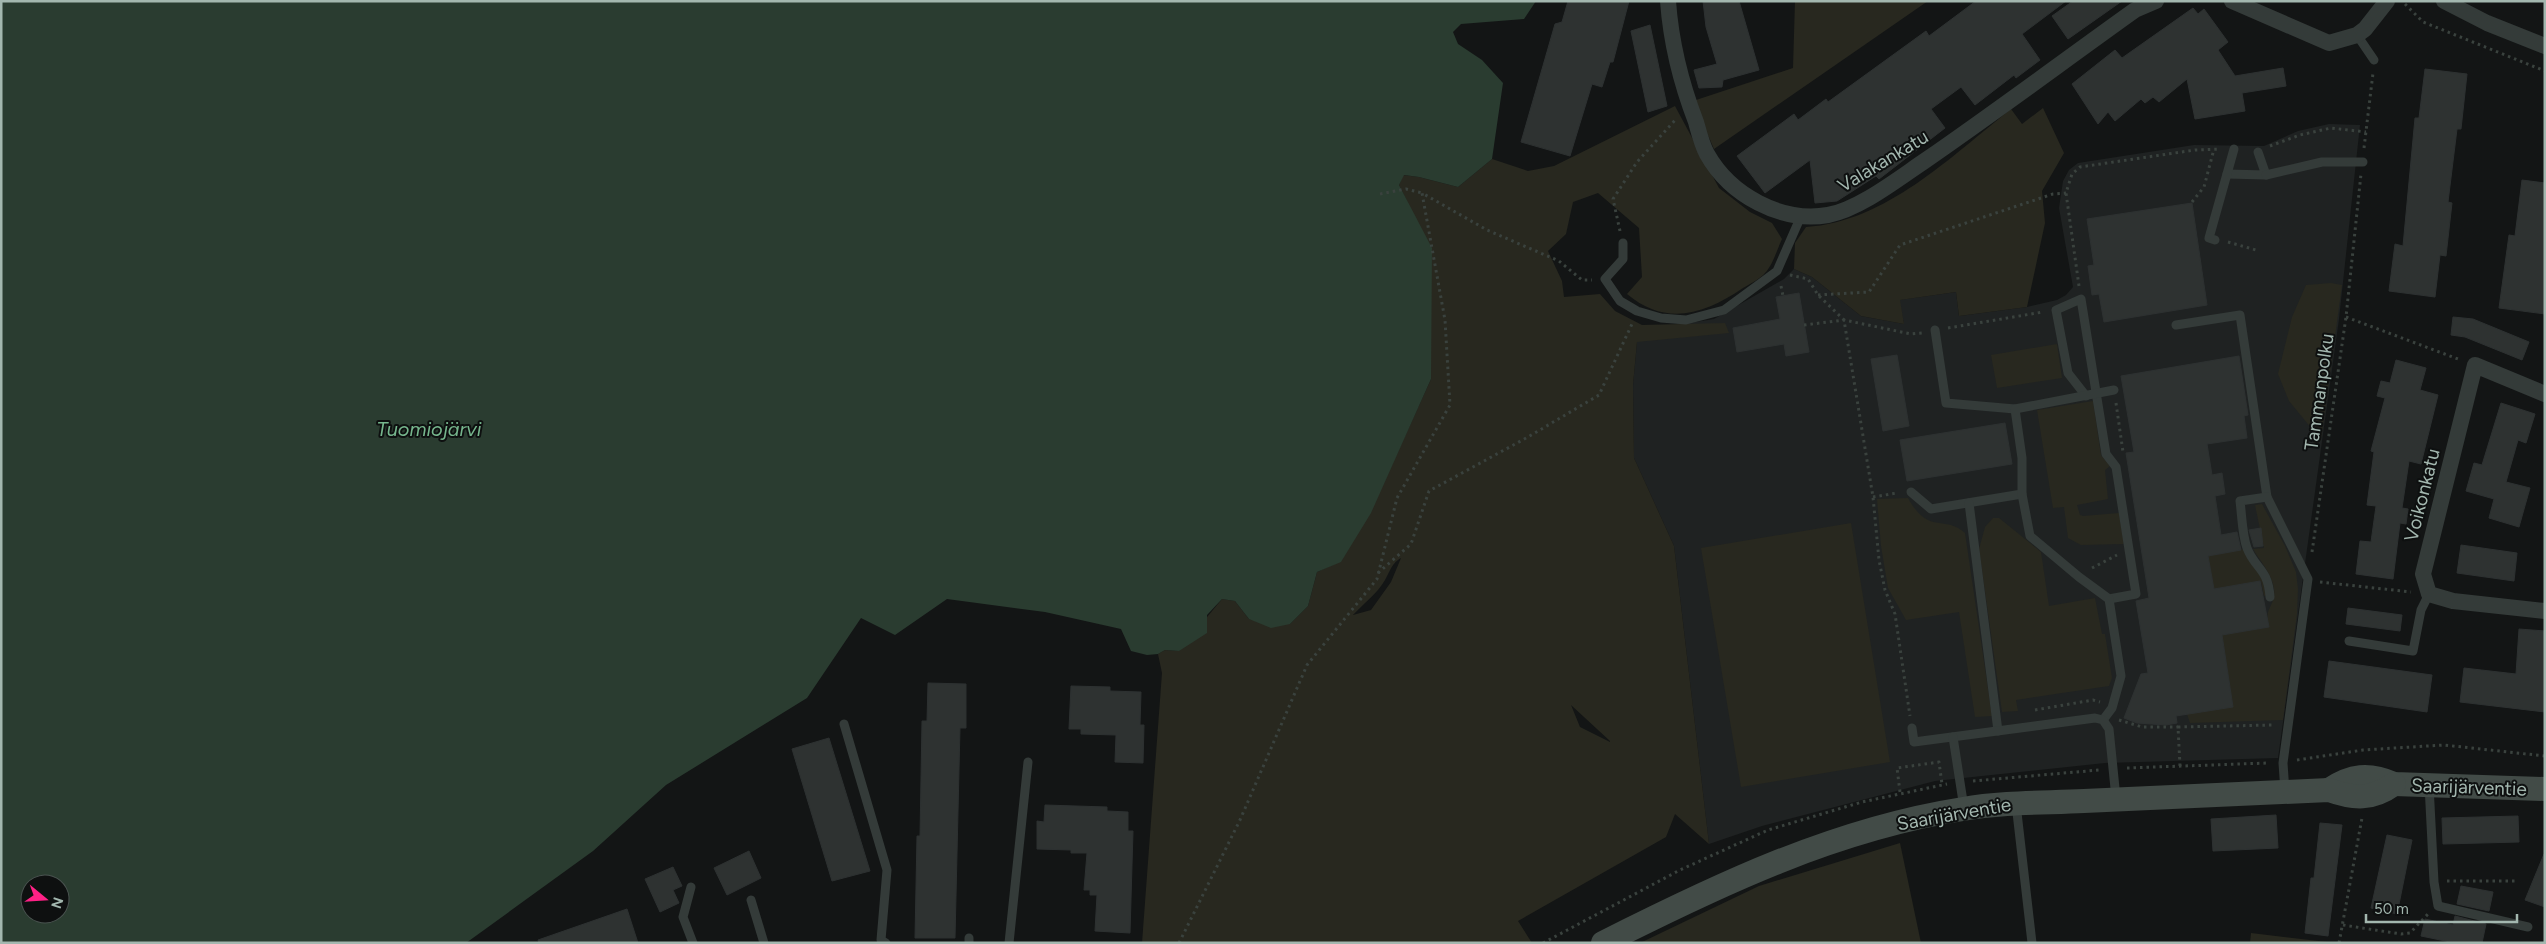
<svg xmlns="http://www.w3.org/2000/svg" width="2546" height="944" font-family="Figtree,sans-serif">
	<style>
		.built { fill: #1f2222 }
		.green { fill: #28281f; fill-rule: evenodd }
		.water { fill: #2a3c30; fill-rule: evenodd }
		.building { fill: #2e3231; stroke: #2d3131 }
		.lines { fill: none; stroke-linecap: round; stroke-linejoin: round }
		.path { stroke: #3a423e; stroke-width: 3; stroke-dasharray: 2.5 4; stroke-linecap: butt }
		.service { stroke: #343b39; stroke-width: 9 }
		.minor { stroke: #343b39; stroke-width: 16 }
		.secondary { stroke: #424b47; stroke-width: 24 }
		.labels { text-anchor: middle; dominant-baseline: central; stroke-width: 4; stroke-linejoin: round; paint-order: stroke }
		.street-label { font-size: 19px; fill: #a3b7af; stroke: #0e1010 }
		.water-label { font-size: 20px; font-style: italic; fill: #76b68d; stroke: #0e1010 }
	</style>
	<rect width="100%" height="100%" fill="#131515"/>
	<path class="built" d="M2329,124L2360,125L2339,319L2278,758L2105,763L1935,781L1762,826L1709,844L1674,546L1634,458L1633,385L1638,331L1714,319L1784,279L1794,269L1812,277L1861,316L1904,324L1899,300L1956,292L1959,316L2027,307L2057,300L2066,295L2073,287L2059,208L2063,181L2069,170L2078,163L2194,145L2264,146L2298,131Z"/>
	<g class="green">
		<path d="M1795,1H1928L1714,149L1693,101L1793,68Z"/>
		<path d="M1675,106L1719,188L1750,212L1772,223L1782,239C1777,249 1773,265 1765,273C1760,279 1750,284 1743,288C1705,314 1666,327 1627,294L1642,277L1639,228L1598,193L1573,202L1566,234L1548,251L1562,281L1564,297L1600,294L1615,311L1642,325L1725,323L1729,333L1637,342L1633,385L1634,458L1674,546L1709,844L1675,814L1666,837L1518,921L1532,943H1142L1162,673L1158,654L1165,650L1179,651L1222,599L1235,601L1249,619L1290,624L1308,606L1317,572L1341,561L1370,513L1431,379L1407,201L1399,185L1403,175L1419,177L1458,187L1492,159L1528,171L1554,166ZM1401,558L1391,582L1371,610L1353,615C1364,603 1377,594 1385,580C1390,571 1392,563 1401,558ZM1571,705L1610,741V742L1580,727Z"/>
		<path d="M2043,108L2064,153L2042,191L2045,223L2027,307L1959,316L1956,292L1900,300L1904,324L1861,316L1812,277L1794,269L1795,243L1806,227C1886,222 1950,157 2011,109L2022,124Z"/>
		<path d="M2331,283L2342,285L2321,440L2314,447L2312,429L2289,401L2278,374L2292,317L2306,285Z"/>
		<path d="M2057,344L2062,378L1997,388L1991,355Z"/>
		<path d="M2093,401L2101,455L2110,466L2105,470L2108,499L2077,505L2080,515L2083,516L2119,513L2124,544L2081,545L2068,538L2064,507L2053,508L2037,410Z"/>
		<path d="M1908,498C1929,536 1944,514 1965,533L1992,716L1975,717L1959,612L1906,620L1888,588L1881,546L1877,499Z"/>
		<path d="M2262,504L2285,546L2296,572L2298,589L2297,614L2283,720L2190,723L2187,714L2233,706L2222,635L2269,627C2266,610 2268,614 2273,600C2279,582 2262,564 2253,549L2264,548L2255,505Z"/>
		<path d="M1993,518H1999L2041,552L2049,606L2095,598L2102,634H2105L2112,678L2109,686L2016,700L2018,711L2002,712L1979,549L1985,527Z"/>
		<path d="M1851,523L1890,762L1741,787L1701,548Z"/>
		<path d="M2245,549L2264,579L2267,595L2264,596L2261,581L2214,589L2208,556Z"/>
		<path d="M1900,843L1921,943H1640L1759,886Z"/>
		<path d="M2251,933L2327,942H2328L2250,943Z"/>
	</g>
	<path class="water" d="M1,1H1536L1524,19L1461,24L1453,32L1458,44L1482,60L1503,83L1492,159L1458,187L1419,177L1404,175L1399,185L1432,248L1431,379L1371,513L1341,562L1317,572L1308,606L1290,624L1271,628L1249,619L1235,601L1222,599L1207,615V633L1179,651L1165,650L1158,654L1147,655L1131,651L1121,629L1045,612L947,599L895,635L861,618L807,698L666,785L593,851L466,943H1ZM30,884H60V914H30Z"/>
	<g class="building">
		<path d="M1568,1H1629L1613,62H1610L1602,87L1592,84L1570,156L1521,142L1555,24L1562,22Z"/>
		<path d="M1703,1H1739L1759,70L1723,80L1722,87L1699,88L1694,70L1717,64L1706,27Z"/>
		<path d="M1976,1H2066L2022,34L2040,60L2016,78L2014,75L1975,105L1961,87L1931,109L1945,128L1879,179L1876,176L1837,201L1815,203L1810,160L1765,193L1737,156L1794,114L1798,120L1826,99L1828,102L1926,31L1929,36Z"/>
		<path d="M2073,1H2122L2068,39L2052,16Z"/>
		<path d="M2193,8L2198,14L2204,9L2228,42L2218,50L2235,76L2283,68L2286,86L2242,93L2245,111L2195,119L2187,79L2159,102L2153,97L2145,103L2141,99L2115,121L2108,112L2098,124L2072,84L2115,50L2122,58Z"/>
		<path d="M1650,25L1667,106L1648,112L1631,31Z"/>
		<path d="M2425,69L2467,74L2461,129H2457L2448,202L2452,203L2446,256L2440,255L2435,297L2389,291L2395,244L2403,246L2415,118H2419Z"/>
		<path d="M2522,180L2545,183V314L2499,308L2509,235L2515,236Z"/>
		<path d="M2192,203L2207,305L2104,322L2099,294L2092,295L2088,266L2094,265L2087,219Z"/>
		<path d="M1799,293L1809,352L1786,356L1784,344L1737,352L1733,328L1780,319L1776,297Z"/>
		<path d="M2453,317L2473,319L2529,342L2522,360L2465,337L2451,335Z"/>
		<path d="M1897,355L1909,426L1883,431L1871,359Z"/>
		<path d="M2239,356L2248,415L2244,416L2247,438L2207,444L2212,475L2222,473L2225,494L2215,496L2221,535L2237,532L2241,550L2208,556L2214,589L2260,581L2269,627L2222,635L2233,707L2176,716L2177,723L2166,725L2137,723L2124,718L2141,674L2148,673L2136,601L2149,598L2126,453L2134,452L2121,376Z"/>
		<path d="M2396,360L2426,368L2420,390L2438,395L2421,464L2409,461L2402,508L2408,509L2406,524L2400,523L2393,579L2356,574L2360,541L2371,542L2376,506L2367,505L2374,452L2371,451L2385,398L2377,396L2381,381L2390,383Z"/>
		<path d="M2501,403L2535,414L2526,443L2518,440L2506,482L2530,488L2519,527L2489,518L2494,499L2466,491L2474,463L2482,465Z"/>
		<path d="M2005,423L2012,464L1907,481L1900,440Z"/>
		<path d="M2261,528L2263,546L2254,547L2249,530Z"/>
		<path d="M2461,545L2517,553L2514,581L2457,573Z"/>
		<path d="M2348,608L2402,615L2400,631L2346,624Z"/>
		<path d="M2519,629L2545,631V712L2460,702L2464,668L2516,674Z"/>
		<path d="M2329,661L2432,675L2427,712L2324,697Z"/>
		<path d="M928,683L966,684V728H960L955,938H915L917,836H920L922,721H927Z"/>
		<path d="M1071,686L1110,687V691L1141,692L1140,725H1144L1143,763L1115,762L1116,735L1081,734V729H1069Z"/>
		<path d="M829,738L870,871L832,881L792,749Z"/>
		<path d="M1045,805L1107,807V811L1128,812V831H1133L1130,933L1095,931L1097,895H1090V890H1084L1087,853H1071V850L1037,849V821L1044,822Z"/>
		<path d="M2276,815L2278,848L2213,851L2211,819Z"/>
		<path d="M2518,816L2519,842L2443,844L2442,818Z"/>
		<path d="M2320,823L2342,825L2328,936L2305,933L2311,878H2314Z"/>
		<path d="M2387,835L2412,840L2397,914L2371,908Z"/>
		<path d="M749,851L761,878L727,895L714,868Z"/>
		<path d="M2544,854H2545V907L2525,900Z"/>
		<path d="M673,867L682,886L673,890L679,903L660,912L645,879Z"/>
		<path d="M2461,886L2493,892L2489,911L2457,904Z"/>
		<path d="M627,909L638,943H539L538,940Z"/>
		<path d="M2455,916L2486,924L2482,943H2455L2421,936L2425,919L2453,925Z"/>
	</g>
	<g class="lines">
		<g class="path">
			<path d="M2405,4L2423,22L2545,71"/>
			<path d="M2270,146L2300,135L2331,128L2366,132"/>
			<path d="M2364,148L2373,73"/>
			<path d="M1380,194L1406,189L1422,193"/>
			<path d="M2192,202L2204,187L2214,149"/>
			<path d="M1620,231L1613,199L1637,162L1677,118"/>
			<path d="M2228,242L2256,250"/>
			<path d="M1790,275L1808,279L1818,295L1844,320L1873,497L1879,560L1885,590L1895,614L1910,716"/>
			<path d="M1781,286L1783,296"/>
			<path d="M2079,286L2066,193L2072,174L2080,167L2195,150L2220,149"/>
			<path d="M1818,295L1869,292L1900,245L2053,194L2066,193"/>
			<path d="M2346,317L2458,359"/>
			<path d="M1804,325L1844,320L1911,334L1922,333"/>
			<path d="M1948,328L2043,312"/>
			<path d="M2116,403L2123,452"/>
			<path d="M1873,497L1897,493"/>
			<path d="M2312,552L2346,317L2361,174"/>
			<path d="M2092,568L2117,555"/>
			<path d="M1378,573L1411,544L1429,491L1528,437L1599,395L1632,324"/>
			<path d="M2320,582L2411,592"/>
			<path d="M2035,710L2093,700L2100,702"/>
			<path d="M2119,720L2142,727H2178"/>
			<path d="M2297,760L2363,750L2444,745L2545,756"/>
			<path d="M2180,766L2178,727L2273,725"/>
			<path d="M2127,768L2268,763"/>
			<path d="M1973,781L2099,770"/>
			<path d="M1900,792L1897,768L1939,762L1942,784"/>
			<path d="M2447,881H2518"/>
			<path d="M2343,925L2401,934L2410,933L2428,914"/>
			<path d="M1179,943L1240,820L1307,665L1377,579L1397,498L1450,405L1445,320L1422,193L1487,230L1559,261L1582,280H1592"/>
			<path d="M1543,943L1680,870L1768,830L1862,802L1947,784"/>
			<path d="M2339,943L2362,818"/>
		</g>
		<g class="service">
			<path d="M2357,35L2374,60"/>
			<path d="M2227,174L2266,175L2258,152"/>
			<path d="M2266,175L2322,162H2363"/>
			<path d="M2215,240L2209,238L2234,149"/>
			<path d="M1623,243V259L1605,279L1620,301L1637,311L1661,318L1686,320L1724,310L1777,271L1801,216"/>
			<path d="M2176,325L2240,315L2267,497L2308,579L2283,763L2285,792"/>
			<path d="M1935,330L1946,403L2015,409"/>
			<path d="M2086,396L2068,373L2056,310L2081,299L2106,454L2116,467L2136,594L2109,599"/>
			<path d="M1911,492L1931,509L2022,494"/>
			<path d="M2267,497L2240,501C2242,516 2242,534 2247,548C2255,569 2268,568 2270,597"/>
			<path d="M1969,503L1998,731"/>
			<path d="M2349,641L2413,651L2421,610L2429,594"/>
			<path d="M2103,720L2112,708L2121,676L2109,599L2079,577L2030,536L2022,494V458L2015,409L2114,390"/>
			<path d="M844,724L887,870L881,940L886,943"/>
			<path d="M1912,728L1914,742L2095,718L2103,720L2109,729L2116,798"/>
			<path d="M1953,737L1964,808"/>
			<path d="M2429,785L2434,882L2438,906L2528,927"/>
			<path d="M2016,804L2032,943"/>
			<path d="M691,887L683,917L693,943"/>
			<path d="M751,900L764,943"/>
			<path d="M969,943V938"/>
			<path d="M1009,943L1028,762"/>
		</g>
		<g class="minor">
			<path d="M1668,1C1671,43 1681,83 1696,122C1699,133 1702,145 1707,154C1730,195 1781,223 1828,215C1860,209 1899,178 1926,160C1997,111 2065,60 2135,10L2156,1"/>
			<path d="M2232,1L2329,43L2357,35L2365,29L2387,1"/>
			<path d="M2444,1L2487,23L2545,46"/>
			<path d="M2545,394L2475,365L2423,574L2429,594L2453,601L2545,611"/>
		</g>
		<g class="secondary">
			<path d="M2329,790C2351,775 2369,773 2394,784L2545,789"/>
			<path d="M1603,943C1718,885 1835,829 1963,809C2003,802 2043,803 2084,801C2165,797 2247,794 2329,790C2354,799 2372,800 2394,784"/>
		</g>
	</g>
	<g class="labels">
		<g class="street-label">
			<text transform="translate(1883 161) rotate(-31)">Valakankatu</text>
			<text transform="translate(2319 392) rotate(-82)">Tammanpolku</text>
			<text transform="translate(2422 495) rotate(-76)">Voikonkatu</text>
			<text transform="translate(2469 787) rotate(2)">Saarijärventie</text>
			<text transform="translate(1954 814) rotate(-10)">Saarijärventie</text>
		</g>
		<g class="water-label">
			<text x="429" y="429">Tuomiojärvi</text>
		</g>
	</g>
	<rect width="2546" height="944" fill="none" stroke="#a3b7af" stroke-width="5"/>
	<g transform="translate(45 899) rotate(108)"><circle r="24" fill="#0e1010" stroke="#4a5350"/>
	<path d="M0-4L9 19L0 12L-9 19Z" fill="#ff2186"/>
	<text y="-8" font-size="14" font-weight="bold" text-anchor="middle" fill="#a3b7af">N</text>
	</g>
	<path d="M2366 914v8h151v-8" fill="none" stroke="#a3b7af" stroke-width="2.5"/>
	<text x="2374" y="914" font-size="15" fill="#a3b7af" stroke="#0e1010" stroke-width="4" paint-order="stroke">50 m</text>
</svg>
